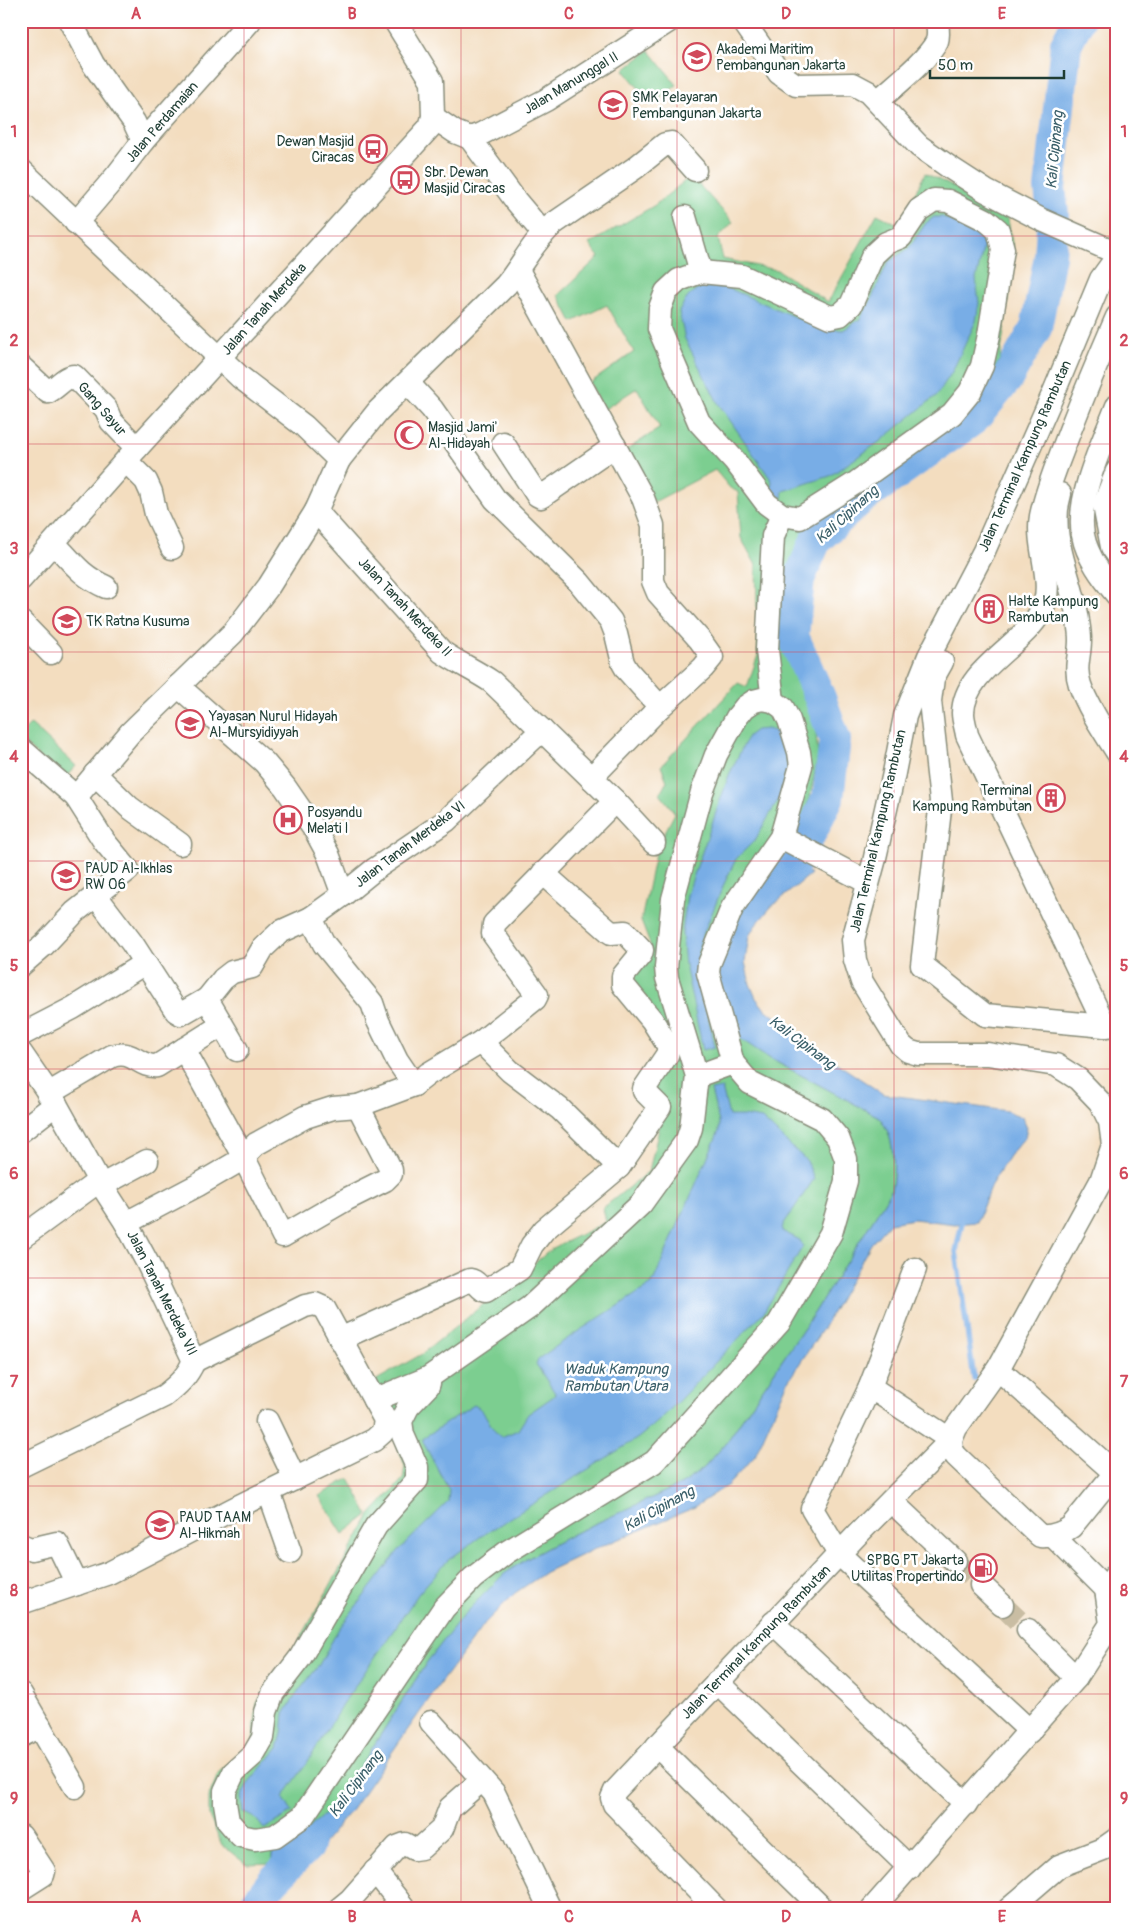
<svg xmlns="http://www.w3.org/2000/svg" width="1138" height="1930" font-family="Pangolin,sans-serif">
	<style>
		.green { fill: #7bce90; stroke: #4d8662 }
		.water { fill: #78ade6; stroke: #4c758d }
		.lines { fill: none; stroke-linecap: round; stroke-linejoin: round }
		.stream { stroke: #78ade6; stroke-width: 5.5 }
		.river { stroke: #78ade6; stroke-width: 32 }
		.minor-tunnel { stroke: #c9bda3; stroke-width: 22; stroke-dasharray: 22 11; stroke-linecap: butt }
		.minor-casing { stroke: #898d7a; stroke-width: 25 }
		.minor { stroke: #fff; stroke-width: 22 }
		.grid { fill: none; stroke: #d1495b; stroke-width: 1; stroke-opacity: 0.55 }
		.labels { text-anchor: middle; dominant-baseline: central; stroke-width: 5; stroke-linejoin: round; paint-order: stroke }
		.poi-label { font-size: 14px; fill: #1f3d34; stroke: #fff; text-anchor: start }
		.street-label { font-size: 14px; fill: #1f3d34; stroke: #fff }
		.water-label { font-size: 15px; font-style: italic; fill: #3a5f69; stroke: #fff }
		.neatline { fill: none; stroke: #d1495b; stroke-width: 2 }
		.grid-label { font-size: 16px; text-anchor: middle; font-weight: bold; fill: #d1495b }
	</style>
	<rect width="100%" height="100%" fill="#fff"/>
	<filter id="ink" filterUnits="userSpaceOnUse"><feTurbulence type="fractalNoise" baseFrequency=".02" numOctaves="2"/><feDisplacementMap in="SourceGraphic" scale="10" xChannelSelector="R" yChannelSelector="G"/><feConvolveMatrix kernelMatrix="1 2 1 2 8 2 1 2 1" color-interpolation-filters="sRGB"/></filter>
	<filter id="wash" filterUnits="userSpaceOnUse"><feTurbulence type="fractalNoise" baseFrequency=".0096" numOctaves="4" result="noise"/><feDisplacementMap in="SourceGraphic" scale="20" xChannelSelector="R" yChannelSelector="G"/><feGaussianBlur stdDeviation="1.12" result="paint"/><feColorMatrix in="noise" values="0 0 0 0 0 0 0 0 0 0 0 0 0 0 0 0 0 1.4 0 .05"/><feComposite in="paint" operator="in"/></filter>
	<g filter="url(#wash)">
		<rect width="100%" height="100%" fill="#f3ddbf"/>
		<g class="green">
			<path d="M649,50L677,85L652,105L624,70Z"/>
			<path d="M925,173L1007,213L1014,256L1000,359L982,390L839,505L811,530L796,554L787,591L783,636L795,674L815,723L818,756L810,797L786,858L769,875L733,926L769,1058L879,1117C895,1136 896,1168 891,1191L815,1312L726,1443L704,1468L682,1484L575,1533L525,1560L427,1662L369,1753L333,1806L304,1833L273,1844V1863L246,1864L222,1845L209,1816V1796L219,1772L253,1743L257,1703L298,1643L370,1515L403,1479L405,1466L373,1382L422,1354L553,1248L606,1222L603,1208L649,1171L664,1108L647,1090L677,1045L627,983L651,947L641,921L656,849L675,813L660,794L667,781L661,766L738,683L747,687L758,655L756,565L741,538L738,492L730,488L715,470L654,502L625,451L660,428L637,388L603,410L590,383L634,352L607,305L572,322L558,295L599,257L589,244L655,205L691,176L733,222L718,238L723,259L777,270L828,302L877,214L900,225Z"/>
			<path d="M31,724L76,766L63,780L21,740V734Z"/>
			<path d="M349,1478L368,1515L343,1534L319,1496Z"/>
		</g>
		<g class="water">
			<path d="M934,217H943L978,234L984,245L976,279L979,303L976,321L952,372L937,395L882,440L830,476L783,491L782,498L770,492L772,481L718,403L685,339L679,312C690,288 702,284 728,288L820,328L843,330L859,320L869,304L888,262L908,249L926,223Z"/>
			<path d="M767,729L778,732L788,743L791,764L780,797L755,840L736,859L723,886L700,942L697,967L715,1047L703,1050L685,965L682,933L687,895L729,775L748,736L756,730Z"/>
			<path d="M786,858L811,874L771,907L755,926L749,936L745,962L750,984L756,998L764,1008L814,1048L883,1094L1007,1111L1022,1117L1027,1128L1025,1137L1009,1156L991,1185L977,1222L955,1224L914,1219L890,1223L871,1244L824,1327L788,1381L755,1456L728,1485L693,1508L590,1551L546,1572L515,1593L485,1623L441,1682L351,1811L280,1894L273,1863V1844L294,1831L304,1833L333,1806L369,1753L427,1662L466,1612L504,1574L525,1560L575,1533L682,1484L704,1468L726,1443L815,1312L891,1191C896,1168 895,1136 879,1117L769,1058L739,1038L724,1003L716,974L733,926L751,897L769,875Z"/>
			<path d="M722,1088L729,1116H744L762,1119L807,1161L814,1179L783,1225L782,1231L800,1240L803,1246L764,1312L661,1419L638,1438L480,1537L447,1561L419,1593L342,1705L307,1763L283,1797L292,1812L264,1829L256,1819L243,1812L241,1797L248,1783L278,1748L282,1734L284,1714L296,1695L319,1665L338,1630L399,1550L448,1502L449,1490L423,1442V1438L474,1405C488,1411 489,1429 501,1437L518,1430L528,1414L554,1396L555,1393L536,1364L538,1359L577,1332L652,1284L719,1131V1122L711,1090Z"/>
		</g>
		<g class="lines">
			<path class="stream" d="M963,1218L956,1251L974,1379"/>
			<g class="river">
				<path d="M761,892L797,860L828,798L835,740L820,698L793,636L799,579L816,540L860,500L974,419L1007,379L1036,328L1050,256L1053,214L1050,188L1066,44L1078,21"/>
				<path d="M252,1909L273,1881L308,1846"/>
			</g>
		</g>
	</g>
	<g filter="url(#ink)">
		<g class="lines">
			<g class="minor-tunnel">
				<path d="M955,1561L981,1585"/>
				<path d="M1002,1605L1028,1630"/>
			</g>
			<defs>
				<g id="minor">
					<path d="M70,21L93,64L134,122L143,141"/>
					<path d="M743,21L779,73L796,85L853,84L868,92L919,146L949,167L986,191L1042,220L1117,253"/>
					<path d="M878,101C893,87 928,60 937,41C939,35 938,28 937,21"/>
					<path d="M433,117L455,132L470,138"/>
					<path d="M21,170L240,377L304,426L339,460L316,511L442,652C458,663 476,671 492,682L615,801L654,843"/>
					<path d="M934,200L948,201L986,220L998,230L1003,249L989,335L982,366L970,392L952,414L857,482L800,518L782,515L767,504L734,460L699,422L659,329L660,308L666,292L679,280L701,272L742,276L830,317L840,315L851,305L873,255L886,243L901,237L919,210Z"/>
					<path d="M685,217L701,272"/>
					<path d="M76,223L117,175L143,141L250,21"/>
					<path d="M543,233L516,201L470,138L481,134L546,100L669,21"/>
					<path d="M518,270L643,498L653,525V581L658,593L700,640L712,657L703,668L660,707L591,778"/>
					<path d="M21,367L48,392C57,388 65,376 74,376L106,409L111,421L137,448"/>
					<path d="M408,383L432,409L495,499L579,582L611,621L616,634L623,663L627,670L660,707"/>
					<path d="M1117,406C1103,443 1076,496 1083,535C1087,557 1103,578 1117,595"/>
					<path d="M503,443L537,495L541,497L615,446"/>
					<path d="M339,460L378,411L506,285C523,264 532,243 553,224L635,168L665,144L671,143L695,170"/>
					<path d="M126,461L146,481L151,492L156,514L172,548"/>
					<path d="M1117,471L1104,505L1112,547L1117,554"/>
					<path d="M1060,494C1047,538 1073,578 1078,621C1079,627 1080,634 1080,640C1080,657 1074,667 1080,685C1087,706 1105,733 1117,752"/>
					<path d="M54,543C72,562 81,576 106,587"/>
					<path d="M21,579L137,448L430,127L433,117L432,81L395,21"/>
					<path d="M21,622L51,653"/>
					<path d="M942,662L933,678L930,701L941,801L922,965L985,1015L1105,1026L1117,1025"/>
					<path d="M178,686L264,762L285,787L316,832L328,854L343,895L375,869L446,821L542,730"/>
					<path d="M773,701L767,650L773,536L782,515"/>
					<path d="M21,749L76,797L130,733L233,633L269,586L316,511"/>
					<path d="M95,774L129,807L180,844"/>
					<path d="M781,837L867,882"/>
					<path d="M343,895L311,918L324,944L372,1003L378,1021L397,1060L414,1085"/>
					<path d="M96,896L132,943L176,1011L181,1014L207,999L237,1050"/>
					<path d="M21,965L44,945L75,912L128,870L104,841L76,797"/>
					<path d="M207,999L223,979L232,972L252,967L263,948L280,932L311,918"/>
					<path d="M1105,1026L967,735C966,728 963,720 963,713C964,666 1032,643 1045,602C1052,577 1036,544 1041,516C1047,487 1059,460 1069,433C1084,394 1100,356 1117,317"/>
					<path d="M21,1035L73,1008L145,963"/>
					<path d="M481,1042L510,1071L560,1109L619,1167"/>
					<path d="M184,1049L243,1156L283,1236L347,1199L385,1180L391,1174V1170L358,1106"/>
					<path d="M21,1053L56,1104L99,1181L126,1223L147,1262L194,1361"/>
					<path d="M48,1094L112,1056C133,1049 139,1068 157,1066L222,1025"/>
					<path d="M21,1131L56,1104"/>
					<path d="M102,1185L147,1161"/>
					<path d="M126,1223L198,1185L239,1161L256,1144L305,1117L333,1108L358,1106L414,1085L428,1074L481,1042L535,999L537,995L493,934L494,924L615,801"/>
					<path d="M21,1238L99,1181"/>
					<path d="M915,1269L870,1387L812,1509L839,1554L1030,1731"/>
					<path d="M340,1339L470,1280C478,1281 479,1289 486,1291L520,1269L532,1245L544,1230L619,1167L660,1107L644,1091V1089L667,1055L669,1047L652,1020L623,985V976L641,954L642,950L625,932L611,933L543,873"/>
					<path d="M428,1378L429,1383L428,1386L408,1407L401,1421L403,1435L417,1467V1480L376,1526L300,1658L273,1693L266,1712L263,1738L253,1755L234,1772L225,1791V1803L228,1821L241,1836L255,1839L275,1836L303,1816L444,1608L473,1578L507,1552L654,1462L779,1323L831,1233L846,1181V1159L838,1138L822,1119L750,1083L733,1063L708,973L709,964L732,908L781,837L801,766L799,752L789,720L783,708L773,701L762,699L754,701L745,707L737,717L716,755L702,792L673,899L666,967L667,978L697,1076"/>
					<path d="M870,1387L951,1440L952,1450L956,1456L1040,1536C1052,1537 1061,1534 1071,1527L1115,1473L998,1369"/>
					<path d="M374,1400L428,1378L530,1307L641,1204L687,1140L691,1128L697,1076L733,1063"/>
					<path d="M267,1421L295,1479"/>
					<path d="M21,1466L164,1396C178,1385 187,1377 194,1361"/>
					<path d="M269,1492L290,1552"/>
					<path d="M891,1501L955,1561"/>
					<path d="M1053,1536L1106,1589"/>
					<path d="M21,1545L31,1549L57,1543L77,1584"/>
					<path d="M981,1585L1002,1605"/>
					<path d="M21,1603L109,1573L237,1507L374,1440L383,1432L385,1420L324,1308L315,1304L305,1306L194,1361"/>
					<path d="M773,1623L966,1804"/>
					<path d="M1028,1630L1076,1678"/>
					<path d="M717,1682L910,1868"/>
					<path d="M21,1694L75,1787"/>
					<path d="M431,1722L494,1793L550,1909"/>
					<path d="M21,1736L40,1726"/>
					<path d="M657,1746L823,1909"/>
					<path d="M21,1836L44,1871L43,1875L21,1889"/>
					<path d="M375,1871L405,1909"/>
					<path d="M339,1909L350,1900L397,1847L405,1844L414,1849L421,1848L442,1829L450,1808L482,1780"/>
					<path d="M716,1909L614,1804L612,1798L615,1791L857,1535L951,1440L956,1428L998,1369L1101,1181L1113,1145L1110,1122L1100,1102L1078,1079L1056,1065L988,1054H918L908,1051L901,1045L862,982L855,960L853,940L874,862L894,773L905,716L929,656L984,551L1054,392L1101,279L1117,257"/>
					<path d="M872,1909L1076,1678L1111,1624L1106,1589L1117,1573"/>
					<path d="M1009,1909L1059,1866L1103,1849L1117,1839"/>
				</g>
			</defs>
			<use href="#minor" class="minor-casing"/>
			<use href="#minor" class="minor"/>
		</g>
	</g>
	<path class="grid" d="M244,21V1909M461,21V1909M677,21V1909M894,21V1909M21,236H1117M21,444H1117M21,652H1117M21,861H1117M21,1069H1117M21,1278H1117M21,1486H1117M21,1694H1117"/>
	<defs>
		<symbol id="university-ring" viewBox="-11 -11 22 22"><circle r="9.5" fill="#fff" stroke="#d1495b" stroke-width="1.5"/><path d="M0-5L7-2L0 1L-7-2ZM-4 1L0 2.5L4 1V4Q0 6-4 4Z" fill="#d1495b"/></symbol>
		<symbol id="school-ring" viewBox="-11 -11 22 22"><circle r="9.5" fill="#fff" stroke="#d1495b" stroke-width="1.5"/><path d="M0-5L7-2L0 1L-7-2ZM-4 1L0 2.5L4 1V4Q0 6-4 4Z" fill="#d1495b"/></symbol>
		<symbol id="bus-ring" viewBox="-11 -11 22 22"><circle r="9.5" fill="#fff" stroke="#d1495b" stroke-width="1.5"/><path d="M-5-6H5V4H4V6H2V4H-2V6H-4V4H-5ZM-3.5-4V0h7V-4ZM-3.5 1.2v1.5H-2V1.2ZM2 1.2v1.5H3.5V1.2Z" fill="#d1495b"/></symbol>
		<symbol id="mosque-ring" viewBox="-11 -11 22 22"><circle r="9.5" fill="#fff" stroke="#d1495b" stroke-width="1.5"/><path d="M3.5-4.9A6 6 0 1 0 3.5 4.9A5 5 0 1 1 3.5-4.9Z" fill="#d1495b"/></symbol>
		<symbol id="building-ring" viewBox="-11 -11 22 22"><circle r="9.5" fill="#fff" stroke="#d1495b" stroke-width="1.5"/><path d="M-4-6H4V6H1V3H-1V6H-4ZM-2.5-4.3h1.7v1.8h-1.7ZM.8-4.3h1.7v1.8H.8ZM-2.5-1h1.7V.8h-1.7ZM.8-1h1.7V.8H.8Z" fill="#d1495b"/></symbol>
		<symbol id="hospital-ring" viewBox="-11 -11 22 22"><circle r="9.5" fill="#fff" stroke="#d1495b" stroke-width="1.5"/><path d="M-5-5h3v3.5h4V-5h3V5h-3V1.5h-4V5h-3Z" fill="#d1495b"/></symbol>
		<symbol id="fuel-ring" viewBox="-11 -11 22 22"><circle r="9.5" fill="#fff" stroke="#d1495b" stroke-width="1.5"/><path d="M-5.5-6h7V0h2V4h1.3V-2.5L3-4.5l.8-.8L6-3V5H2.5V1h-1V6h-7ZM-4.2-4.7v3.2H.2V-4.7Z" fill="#d1495b"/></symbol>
	</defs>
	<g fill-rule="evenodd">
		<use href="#university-ring" x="681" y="41" width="32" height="32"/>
		<use href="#school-ring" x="597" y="89" width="32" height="32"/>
		<use href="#bus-ring" x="357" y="133" width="32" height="32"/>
		<use href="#bus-ring" x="389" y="164" width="32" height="32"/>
		<use href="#mosque-ring" x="393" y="419" width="32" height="32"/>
		<use href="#building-ring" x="973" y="593" width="32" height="32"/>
		<use href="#school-ring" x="51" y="605" width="32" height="32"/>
		<use href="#school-ring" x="174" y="708" width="32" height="32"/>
		<use href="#building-ring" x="1035" y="782" width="32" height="32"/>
		<use href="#hospital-ring" x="272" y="804" width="32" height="32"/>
		<use href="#school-ring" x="50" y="860" width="32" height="32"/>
		<use href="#school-ring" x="144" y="1509" width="32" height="32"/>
		<use href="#fuel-ring" x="967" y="1552" width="32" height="32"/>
	</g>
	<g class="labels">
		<g class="poi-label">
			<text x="716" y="49">Akademi Maritim<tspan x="716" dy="16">Pembangunan Jakarta</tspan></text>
			<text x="632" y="97">SMK Pelayaran<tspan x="632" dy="16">Pembangunan Jakarta</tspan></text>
			<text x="354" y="141" text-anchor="end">Dewan Masjid<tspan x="354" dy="16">Ciracas</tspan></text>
			<text x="424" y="172">Sbr. Dewan<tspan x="424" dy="16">Masjid Ciracas</tspan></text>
			<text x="428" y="427">Masjid Jami'<tspan x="428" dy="16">Al-Hidayah</tspan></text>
			<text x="1008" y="601">Halte Kampung<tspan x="1008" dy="16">Rambutan</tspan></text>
			<text x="86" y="621">TK Ratna Kusuma</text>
			<text x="209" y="716">Yayasan Nurul Hidayah<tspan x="209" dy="16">Al-Mursyidiyyah</tspan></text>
			<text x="1032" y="790" text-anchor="end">Terminal<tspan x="1032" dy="16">Kampung Rambutan</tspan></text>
			<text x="307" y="812">Posyandu<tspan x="307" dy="16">Melati I</tspan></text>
			<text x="85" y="868">PAUD Al-Ikhlas<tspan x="85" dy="16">RW 06</tspan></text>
			<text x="179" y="1517">PAUD TAAM<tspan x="179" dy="16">Al-Hikmah</tspan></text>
			<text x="964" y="1560" text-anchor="end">SPBG PT Jakarta<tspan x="964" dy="16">Utilitas Propertindo</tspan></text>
		</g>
		<g class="street-label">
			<text transform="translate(571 83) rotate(-31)">Jalan Manunggal II</text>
			<text transform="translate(162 122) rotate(-49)">Jalan Perdamaian</text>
			<text transform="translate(264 309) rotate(-48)">Jalan Tanah Merdeka</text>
			<text transform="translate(102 409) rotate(49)">Gang Sayur</text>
			<text transform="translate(1025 456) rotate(-66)">Jalan Terminal Kampung Rambutan</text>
			<text transform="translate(405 607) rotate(47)">Jalan Tanah Merdeka II</text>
			<text transform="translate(878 831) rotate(-77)">Jalan Terminal Kampung Rambutan</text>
			<text transform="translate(410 844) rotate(-37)">Jalan Tanah Merdeka VI</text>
			<text transform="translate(162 1293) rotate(63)">Jalan Tanah Merdeka VII</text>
			<text transform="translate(756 1642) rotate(-46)">Jalan Terminal Kampung Rambutan</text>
		</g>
		<g class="water-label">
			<text transform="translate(1055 150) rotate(-85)">Kali Cipinang</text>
			<text transform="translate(847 515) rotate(-42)">Kali Cipinang</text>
			<text transform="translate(802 1043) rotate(37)">Kali Cipinang</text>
			<text x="616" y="1369">Waduk Kampung<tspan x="616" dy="17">Rambutan Utara</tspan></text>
			<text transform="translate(659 1509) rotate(-29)">Kali Cipinang</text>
			<text transform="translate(356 1784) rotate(-53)">Kali Cipinang</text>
		</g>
	</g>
	<rect width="1138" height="1930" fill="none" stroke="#fff" stroke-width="55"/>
	<path d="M930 70v8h134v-8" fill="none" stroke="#1f3d34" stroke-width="2.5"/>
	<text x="938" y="70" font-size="15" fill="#1f3d34" stroke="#ffffff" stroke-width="4" paint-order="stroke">50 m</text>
	<rect x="28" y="28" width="1082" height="1874" class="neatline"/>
	<g class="grid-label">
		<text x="136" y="19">A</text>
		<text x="352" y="19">B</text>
		<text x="569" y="19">C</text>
		<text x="786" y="19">D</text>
		<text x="1002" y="19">E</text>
		<text x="14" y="137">1</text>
		<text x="1124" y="137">1</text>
		<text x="14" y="346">2</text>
		<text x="1124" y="346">2</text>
		<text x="14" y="554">3</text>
		<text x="1124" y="554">3</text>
		<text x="14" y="762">4</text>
		<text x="1124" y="762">4</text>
		<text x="14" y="971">5</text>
		<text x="1124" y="971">5</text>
		<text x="14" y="1179">6</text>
		<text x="1124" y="1179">6</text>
		<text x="14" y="1387">7</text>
		<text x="1124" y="1387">7</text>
		<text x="14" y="1596">8</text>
		<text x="1124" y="1596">8</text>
		<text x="14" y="1804">9</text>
		<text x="1124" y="1804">9</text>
		<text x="136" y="1922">A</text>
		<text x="352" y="1922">B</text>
		<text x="569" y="1922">C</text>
		<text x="786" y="1922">D</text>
		<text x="1002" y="1922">E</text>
	</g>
</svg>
